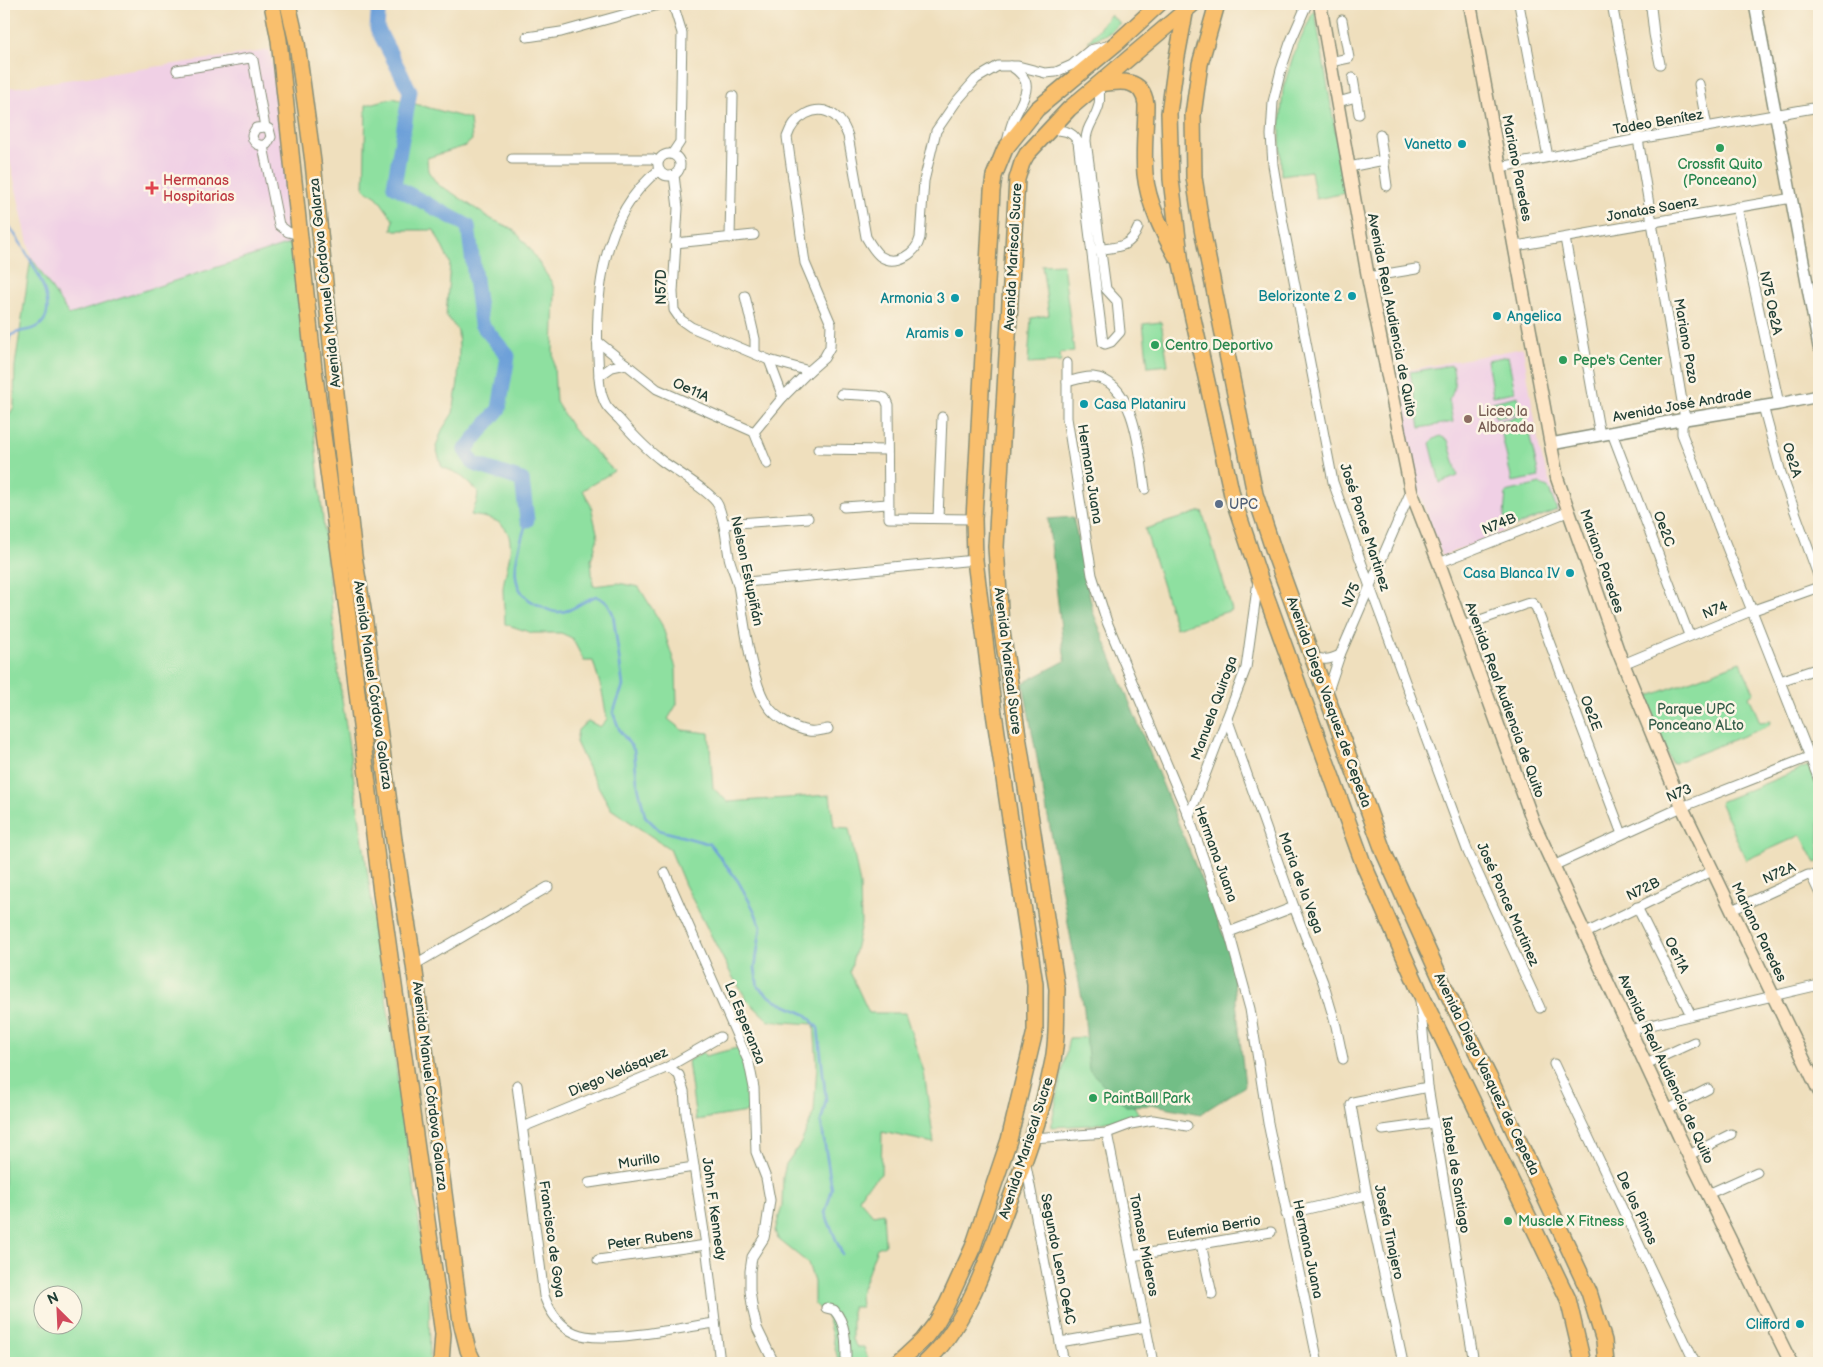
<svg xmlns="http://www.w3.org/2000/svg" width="1823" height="1367" font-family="'Balsamiq Sans',sans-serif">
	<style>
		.built { fill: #f0d0e5 }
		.green { fill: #8ee0a0; stroke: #568e6a; fill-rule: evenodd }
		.forest { fill: #72be86; stroke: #487e5d }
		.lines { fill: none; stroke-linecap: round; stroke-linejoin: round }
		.stream { stroke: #6da0d9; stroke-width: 2.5 }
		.river { stroke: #6da0d9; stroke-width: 15 }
		.minor-casing { stroke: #878e78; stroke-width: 11 }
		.tertiary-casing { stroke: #878e78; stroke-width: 14 }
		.secondary-casing { stroke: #878e78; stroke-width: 15 }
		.primary-casing { stroke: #878e78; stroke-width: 18 }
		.minor { stroke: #fff; stroke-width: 9 }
		.tertiary { stroke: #fff; stroke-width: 11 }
		.secondary { stroke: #fde5c5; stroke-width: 12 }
		.primary { stroke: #f9bf6d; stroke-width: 15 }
		.culture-dot { fill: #0f9aa8; stroke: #fcf5e5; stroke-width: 2 }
		.leisure-dot { fill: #2e9e5b; stroke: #fcf5e5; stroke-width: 2 }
		.health-dot { fill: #e0444e; stroke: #fcf5e5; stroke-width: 2 }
		.education-dot { fill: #8d6e63; stroke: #fcf5e5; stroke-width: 2 }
		.service-dot { fill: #5c6f8a; stroke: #fcf5e5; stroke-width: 2 }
		.labels { text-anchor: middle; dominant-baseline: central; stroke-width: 5; stroke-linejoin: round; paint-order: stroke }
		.street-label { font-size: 14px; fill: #1f3d34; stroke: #fcf5e5 }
		.culture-label { font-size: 14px; fill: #0d838f; stroke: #fcf5e5; text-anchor: end }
		.leisure-label { font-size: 14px; fill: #27864d; stroke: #fcf5e5; text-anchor: start }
		.health-label { font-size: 14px; fill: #be3a42; stroke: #fcf5e5; text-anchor: start }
		.education-label { font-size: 14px; fill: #785e54; stroke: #fcf5e5; text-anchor: start }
		.service-label { font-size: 14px; fill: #4e5e75; stroke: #fcf5e5; text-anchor: start }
		.park-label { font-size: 14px; fill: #355e4a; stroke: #fcf5e5 }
	</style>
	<rect width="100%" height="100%" fill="#fcf5e5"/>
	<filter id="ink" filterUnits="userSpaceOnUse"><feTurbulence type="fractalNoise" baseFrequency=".02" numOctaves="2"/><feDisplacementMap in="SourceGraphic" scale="10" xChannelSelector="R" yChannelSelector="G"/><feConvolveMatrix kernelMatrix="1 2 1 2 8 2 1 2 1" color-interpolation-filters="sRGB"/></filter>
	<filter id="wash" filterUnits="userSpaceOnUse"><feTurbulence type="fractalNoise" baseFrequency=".0096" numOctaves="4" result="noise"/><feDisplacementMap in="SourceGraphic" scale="20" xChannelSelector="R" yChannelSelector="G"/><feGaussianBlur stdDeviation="1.12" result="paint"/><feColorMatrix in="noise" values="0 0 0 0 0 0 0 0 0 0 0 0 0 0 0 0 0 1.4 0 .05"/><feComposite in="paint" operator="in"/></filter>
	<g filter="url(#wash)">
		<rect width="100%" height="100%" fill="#efdfbd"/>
		<g class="built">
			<path d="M270,50L295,242L69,315L31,257L4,134V89Z"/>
			<path d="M1523,348L1540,452L1559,510L1442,556L1415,481L1393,373Z"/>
		</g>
		<g class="green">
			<path d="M1313,12H1315L1346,193L1316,199L1311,171L1281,175L1280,129L1283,89L1293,56Z"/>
			<path d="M1110,15L1120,23L1109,33L1088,42Z"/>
			<path d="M393,98L470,119L472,140L465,146L427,158L428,171L438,185L451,192L491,219L513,229L528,246L552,283L555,294L553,351L556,402L573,429L614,471L583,490L591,506L598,537L591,560L593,586L618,583L639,587L662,625L676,668L677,704L668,719L682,730L709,733L713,788L728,802L830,795L834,827L849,828L860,885L861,924L850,972L869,1013H905L924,1072L934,1143L882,1132L881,1174L864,1189L859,1199L873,1215L883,1213L885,1245L877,1248L860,1294L861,1307H852V1340L857,1347H864L869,1363H839L827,1316L814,1303V1282L808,1263L778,1239L775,1231L782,1206L783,1177L786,1164L801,1143L814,1112L817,1064L814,1024L769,1021L748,1001L732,976L685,885L670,849L611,809L590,772L576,742L578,730L588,721L600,727L607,719L602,691L593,661H584L572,638L561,633H532L505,624C505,613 503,601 503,589C504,571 519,542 503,526C496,518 481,517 471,515L477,501L478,491L459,474L442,467L436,447L442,430L453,413L458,382L459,349L458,331L446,315L450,263L434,230H392L393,219L377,197L364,189L366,105Z"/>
			<path d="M295,242L339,679L429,1290L430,1363H4V423L14,407L15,366L31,257L69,315ZM42,1294H72V1324H42Z"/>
			<path d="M1063,264L1074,352L1060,353L1061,362L1028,364L1031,318L1049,315L1042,265Z"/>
			<path d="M1161,322L1168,365L1148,367L1143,324Z"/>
			<path d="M1508,356L1515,392L1493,396L1487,360Z"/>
			<path d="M1452,365C1455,377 1456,390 1449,400L1453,422L1420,428L1410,372Z"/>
			<path d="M1518,396L1521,412L1496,418L1492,402Z"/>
			<path d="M1525,415L1539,477L1512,482L1499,421Z"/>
			<path d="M1440,436L1448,440L1458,476L1440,483L1430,443L1434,439Z"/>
			<path d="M1540,484L1548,487L1557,510L1507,529L1504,516L1506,492Z"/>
			<path d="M1202,511L1232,610L1176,628L1145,529Z"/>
			<path d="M1740,662L1754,692L1749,696L1760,722L1771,721L1768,726L1672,764L1644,698Z"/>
			<path d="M1808,766L1819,791V862L1816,863L1801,835L1746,860L1720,802Z"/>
			<path d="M1109,1037L1121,1081L1139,1115L1091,1125L1051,1127L1069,1038Z"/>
			<path d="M741,1047L747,1069L753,1111L696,1120L688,1061L703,1052L705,1056Z"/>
		</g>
		<path class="forest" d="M1073,517L1093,612L1231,954L1245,1086L1200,1114L1155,1105L1126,1106L1089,1070L1084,1009L1023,683L1065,661L1048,519Z"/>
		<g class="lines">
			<g class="stream">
				<path d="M4,5L8,4"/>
				<path d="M4,218C17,238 63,301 42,323C34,333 20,328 10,336L4,364"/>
				<path d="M4,392V398"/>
				<path d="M527,520C519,550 501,590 539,605C544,608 551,612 557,612C571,613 582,601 596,596L608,603L613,614L623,686L613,713L620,731L634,750L637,781L645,816L659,830L710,844L738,881L753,908L761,927L755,968L758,987L776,1001L807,1015L818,1028L826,1100L821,1122L832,1189L825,1213L842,1254"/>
			</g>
			<path class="river" d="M379,4L377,28L410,91L394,186L468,226L481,324L508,356L499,409L465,450L474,464L522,480L527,520"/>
		</g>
	</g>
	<g filter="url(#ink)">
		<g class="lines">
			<defs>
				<g id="minor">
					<path d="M1307,4L1290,43L1281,70L1273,102L1271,135L1273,165L1282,218L1333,482L1370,587L1468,852L1540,1008"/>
					<path d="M1519,4L1548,157"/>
					<path d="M1612,4L1638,139L1685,419L1682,426V434L1819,780"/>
					<path d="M1647,4L1651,7L1654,34L1660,64"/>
					<path d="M1613,8L1629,4"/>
					<path d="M527,37L561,32L662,4"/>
					<path d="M1330,62L1349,58L1342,20"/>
					<path d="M177,70L250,58L253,60L265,127L269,129L271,137L267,144C259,147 253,144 252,135L256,128L265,127"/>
					<path d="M1353,78L1359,114"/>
					<path d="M1699,84L1707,127"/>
					<path d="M1338,102L1356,97"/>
					<path d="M1050,130C1062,130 1072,130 1078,142L1103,343L1105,344L1111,342L1120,332L1117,301L1106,289L1086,141C1086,127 1094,121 1098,108C1101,101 1099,92 1099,84"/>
					<path d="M1380,135L1387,186"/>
					<path d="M1007,142C1009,133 1011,124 1015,116C1025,95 1036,82 1011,66"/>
					<path d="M263,146L279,225L288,232L300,235"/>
					<circle cx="669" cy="165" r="11"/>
					<path d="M672,154L680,142L682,33L673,4"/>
					<path d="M512,159H653L658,162"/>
					<path d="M1349,167L1384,160"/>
					<path d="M1501,167L1638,139L1819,107"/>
					<path d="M659,170C603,213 595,291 598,357C599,372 598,391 606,405C609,410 615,415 619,419C632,434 646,449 662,461C674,470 713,493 718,505C725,521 726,539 729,557C731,567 736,576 738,585C744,617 750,681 768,706C776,718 795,729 809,731C815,732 822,730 828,729"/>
					<path d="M674,175L678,208L673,292L674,310L681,320L691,327L769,360L809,371"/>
					<path d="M1737,207L1779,404"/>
					<path d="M730,238L733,96"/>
					<path d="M1565,238L1600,435"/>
					<path d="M675,243L754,235"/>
					<path d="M1516,246L1792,198"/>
					<path d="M1097,250C1115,247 1130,249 1138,228"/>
					<path d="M1368,277L1416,269"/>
					<path d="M745,296L755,339V353"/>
					<path d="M597,341L657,389L754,432L767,464"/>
					<path d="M769,360L783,397"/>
					<path d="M1067,363V418L1092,575L1107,622L1189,817L1229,932L1250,1009L1268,1123L1318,1363"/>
					<path d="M599,376L612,367L626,364"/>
					<path d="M1067,382C1075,380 1084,376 1093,377C1136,381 1140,457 1145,489"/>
					<path d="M841,394L878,396L885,398L888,405L889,518L974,519"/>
					<path d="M1763,406L1781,473L1819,578"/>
					<path d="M754,432L783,397L809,371L824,358L830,347L831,324L805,263L787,137C793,118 816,101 835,116C842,121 845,128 848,136L866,237C870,244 874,251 880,256C896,267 916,254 920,238L924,181L936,131L956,102L976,79L998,66H1018L1045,73L1056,72L1072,65L1090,50L1111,45"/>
					<path d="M1612,433L1689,635"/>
					<path d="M818,449L888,450"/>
					<path d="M844,507L888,504"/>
					<path d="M938,518L942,417"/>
					<path d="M724,524L808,518"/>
					<path d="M1439,563L1570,511"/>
					<path d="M737,583L975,560"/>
					<path d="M1463,626L1526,604L1532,603L1536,607L1622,834"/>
					<path d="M1312,656C1323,661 1329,660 1340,655"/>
					<path d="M1623,664L1751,611L1819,587"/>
					<path d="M1780,681L1819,668"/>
					<path d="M1327,694L1340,655L1411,491"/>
					<path d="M1227,718L1294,907L1323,982L1336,1026L1343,1059"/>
					<path d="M1189,817L1246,668L1258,581"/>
					<path d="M1553,866L1682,807L1819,753"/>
					<path d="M665,872L749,1063L754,1088L756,1152L766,1178L770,1200L766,1228L764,1238L752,1257L750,1271V1291L753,1311L757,1328L774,1363"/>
					<path d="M1637,907L1691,1015"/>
					<path d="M1732,910L1808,875H1811L1819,892"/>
					<path d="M1229,932L1294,907"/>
					<path d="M1586,933L1712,871"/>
					<path d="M414,965L548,887"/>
					<path d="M1420,1000L1428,1087L1474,1363"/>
					<path d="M1630,1030L1819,985"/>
					<path d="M1554,1064L1695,1363"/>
					<path d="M1646,1064L1694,1042"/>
					<path d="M666,1068L671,1069L679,1075L684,1091L686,1114L706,1245L720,1363"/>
					<path d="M517,1085L544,1296C550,1312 559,1326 575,1333C600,1345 685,1327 715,1323"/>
					<path d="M1667,1110L1708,1089"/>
					<path d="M523,1127L666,1068L720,1037"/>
					<path d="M1383,1130L1434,1123"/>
					<path d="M1107,1133L1153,1363"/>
					<path d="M1032,1138L1107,1133L1131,1124L1153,1120L1187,1126"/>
					<path d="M1689,1155L1731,1134"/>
					<path d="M1026,1165L1064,1363"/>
					<path d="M589,1183L694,1167"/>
					<path d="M1708,1194L1757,1172"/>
					<path d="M1286,1214L1367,1195"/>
					<path d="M1201,1244L1212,1294"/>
					<path d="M1132,1256L1271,1232"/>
					<path d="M598,1260L706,1245"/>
					<path d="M826,1308L834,1310C847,1324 846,1345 846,1363"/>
					<path d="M1060,1342L1146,1327"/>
					<path d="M1403,1363L1367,1195L1351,1105L1353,1102L1428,1087"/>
				</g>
				<g id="tertiary">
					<path d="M1755,4L1819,347"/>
					<path d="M1551,444L1685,419L1779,404L1819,396"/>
				</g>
				<g id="secondary">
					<path d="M1320,4L1368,277L1411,491L1439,563L1534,824L1679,1136L1791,1363"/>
					<path d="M1470,4L1557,478L1618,651L1682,807L1819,1091"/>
				</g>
				<g id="primary">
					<path d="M272,4L279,40L314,369L348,617L381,893L443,1334L441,1363"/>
					<path d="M288,4L297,43L313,162L336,394L354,556L364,615L394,840L414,965L461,1322L468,1350L474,1363"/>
					<path d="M1217,4L1200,64L1193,115L1194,177L1202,229L1255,494L1275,555L1384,853L1444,986L1489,1077L1589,1292L1604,1341L1606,1363"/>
					<path d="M1186,8L1176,62L1169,113L1171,179L1181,264L1232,495L1259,576L1363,863L1419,990L1568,1299L1583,1363"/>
					<path d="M1099,84C1120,81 1142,77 1146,104C1146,127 1143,151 1145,174C1148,203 1162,231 1176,256"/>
					<path d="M898,1363L923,1340L936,1323L947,1304L973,1247L1009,1140L1035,1031V984L994,713L975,560L974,519L992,191L994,176L1005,149L1037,109L1119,41L1159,4"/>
					<path d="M925,1363C966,1326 987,1261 1006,1210C1024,1163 1042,1115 1052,1065C1058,1040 1056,1014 1057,989L1001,625L996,547L1017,179L1022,163L1027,154L1069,109L1193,4"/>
				</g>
			</defs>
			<use href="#minor" class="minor-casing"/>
			<use href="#tertiary" class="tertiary-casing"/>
			<use href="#secondary" class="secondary-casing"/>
			<use href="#primary" class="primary-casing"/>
			<use href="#minor" class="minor"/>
			<use href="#tertiary" class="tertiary"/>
			<use href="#secondary" class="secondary"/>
			<use href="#primary" class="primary"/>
		</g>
	</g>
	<g class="culture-dot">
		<circle cx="1462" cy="144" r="5"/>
		<circle cx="1352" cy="296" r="5"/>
		<circle cx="955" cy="298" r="5"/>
		<circle cx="1497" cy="316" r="5"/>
		<circle cx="959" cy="333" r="5"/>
		<circle cx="1084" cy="404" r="5"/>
		<circle cx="1570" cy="573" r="5"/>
		<circle cx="1800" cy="1324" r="5"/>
	</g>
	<g class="leisure-dot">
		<circle cx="1720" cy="148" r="5"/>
		<circle cx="1155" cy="345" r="5"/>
		<circle cx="1563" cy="360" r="5"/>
		<circle cx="1093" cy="1098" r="5"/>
		<circle cx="1508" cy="1221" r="5"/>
	</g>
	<path class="health-dot" d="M149.5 180.5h5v5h5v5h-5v5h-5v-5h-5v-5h5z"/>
	<circle class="education-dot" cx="1468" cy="419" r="5"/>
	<circle class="service-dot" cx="1219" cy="504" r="5"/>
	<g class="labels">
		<g class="street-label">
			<text transform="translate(1658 122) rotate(-10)">Tadeo Benítez</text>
			<text transform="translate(1517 168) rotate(79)">Mariano Paredes</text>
			<text transform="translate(1652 209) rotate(-10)">Jonatas Saenz</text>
			<text transform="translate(1013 257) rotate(-87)">Avenida Mariscal Sucre</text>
			<text transform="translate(325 283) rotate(-96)">Avenida Manuel Córdova Galarza</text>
			<text transform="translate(661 287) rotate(-90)">N57D</text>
			<text transform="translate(1771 303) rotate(78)">N75 Oe2A</text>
			<text transform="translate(1392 315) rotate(79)">Avenida Real Audiencia de Quito</text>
			<text transform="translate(1686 341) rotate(80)">Mariano Pozo</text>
			<text transform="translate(691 390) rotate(24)">Oe11A</text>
			<text transform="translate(1682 405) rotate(-10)">Avenida José Andrade</text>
			<text transform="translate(1792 460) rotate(73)">Oe2A</text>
			<text transform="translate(1090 474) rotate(81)">Hermana Juana</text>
			<text transform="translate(1499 524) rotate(-22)">N74B</text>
			<text transform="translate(1365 527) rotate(72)">José Ponce Martinez</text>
			<text transform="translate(1664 529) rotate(69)">Oe2C</text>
			<text transform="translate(1602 561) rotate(71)">Mariano Paredes</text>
			<text transform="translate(747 571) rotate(78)">Nelson Estupiñán</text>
			<text transform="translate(1351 595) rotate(-67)">N75</text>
			<text transform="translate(1715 610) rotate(-22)">N74</text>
			<text transform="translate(1008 661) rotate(83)">Avenida Mariscal Sucre</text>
			<text transform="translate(373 685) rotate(82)">Avenida Manuel Córdova Galarza</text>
			<text transform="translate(1505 700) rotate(70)">Avenida Real Audiencia de Quito</text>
			<text transform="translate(1329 702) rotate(70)">Avenida Diego Vasquez de Cepeda</text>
			<text transform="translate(1214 708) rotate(-70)">Manuela Quiroga</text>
			<text transform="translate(1591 713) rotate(69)">Oe2E</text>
			<text transform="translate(1679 793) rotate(-23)">N73</text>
			<text transform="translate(1216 854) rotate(70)">Hermana Juana</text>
			<text transform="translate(1779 873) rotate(-24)">N72A</text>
			<text transform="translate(1301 883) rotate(70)">Maria de la Vega</text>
			<text transform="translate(1643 889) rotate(-26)">N72B</text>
			<text transform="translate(1508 904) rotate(66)">José Ponce Martinez</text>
			<text transform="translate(1759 932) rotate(64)">Mariano Paredes</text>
			<text transform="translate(1677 955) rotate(64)">Oe11A</text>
			<text transform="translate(745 1023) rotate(68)">La Esperanza</text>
			<text transform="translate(1666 1069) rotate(65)">Avenida Real Audiencia de Quito</text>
			<text transform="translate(618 1072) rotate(-23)">Diego Velásquez</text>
			<text transform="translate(1487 1074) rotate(64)">Avenida Diego Vasquez de Cepeda</text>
			<text transform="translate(430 1086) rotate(83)">Avenida Manuel Córdova Galarza</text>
			<text transform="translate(1026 1148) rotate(-72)">Avenida Mariscal Sucre</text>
			<text transform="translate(639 1161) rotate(-9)">Murillo</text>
			<text transform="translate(1456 1175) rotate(81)">Isabel de Santiago</text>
			<text transform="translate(1637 1208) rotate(65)">De los Pinos</text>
			<text transform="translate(714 1209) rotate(82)">John F. Kennedy</text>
			<text transform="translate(1214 1228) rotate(-10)">Eufemia Berrio</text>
			<text transform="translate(1389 1232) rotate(78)">Josefa Tinajero</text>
			<text transform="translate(552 1239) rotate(82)">Francisco de Goya</text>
			<text transform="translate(650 1239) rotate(-8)">Peter Rubens</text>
			<text transform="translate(1144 1245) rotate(79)">Tomasa Mideros</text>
			<text transform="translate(1308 1249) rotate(78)">Hermana Juana</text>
			<text transform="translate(1058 1259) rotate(79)">Segundo Leon Oe4C</text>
		</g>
		<g class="culture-label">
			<text x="1452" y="144">Vanetto</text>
			<text x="1342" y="296">Belorizonte 2</text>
			<text x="945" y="298">Armonia 3</text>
			<text x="1507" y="316" text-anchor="start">Angelica</text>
			<text x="949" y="333">Aramis</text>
			<text x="1094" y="404" text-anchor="start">Casa Plataniru</text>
			<text x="1560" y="573">Casa Blanca IV</text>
			<text x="1790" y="1324">Clifford</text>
		</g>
		<g class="leisure-label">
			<text x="1720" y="164" text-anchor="middle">Crossfit Quito<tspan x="1720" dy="16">(Ponceano)</tspan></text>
			<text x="1165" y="345">Centro Deportivo</text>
			<text x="1573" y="360">Pepe's Center</text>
			<text x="1103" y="1098">PaintBall Park</text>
			<text x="1518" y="1221">Muscle X Fitness</text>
		</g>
		<g class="health-label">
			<text x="163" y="180">Hermanas<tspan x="163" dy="16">Hospitarias</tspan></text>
		</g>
		<g class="education-label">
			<text x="1478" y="411">Liceo la<tspan x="1478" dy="16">Alborada</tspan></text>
		</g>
		<g class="service-label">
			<text x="1229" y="504">UPC</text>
		</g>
		<g class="park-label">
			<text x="1696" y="709">Parque UPC<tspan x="1696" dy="16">Ponceano ALto</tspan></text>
		</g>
	</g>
	<rect width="1823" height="1367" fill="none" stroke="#fcf5e5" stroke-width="20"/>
	<g transform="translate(58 1310) rotate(336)"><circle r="24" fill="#fcf5e5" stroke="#a4ab9e"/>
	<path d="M0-4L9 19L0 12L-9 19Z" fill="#d1495b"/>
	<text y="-8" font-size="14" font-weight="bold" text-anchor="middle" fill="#1f3d34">N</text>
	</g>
</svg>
